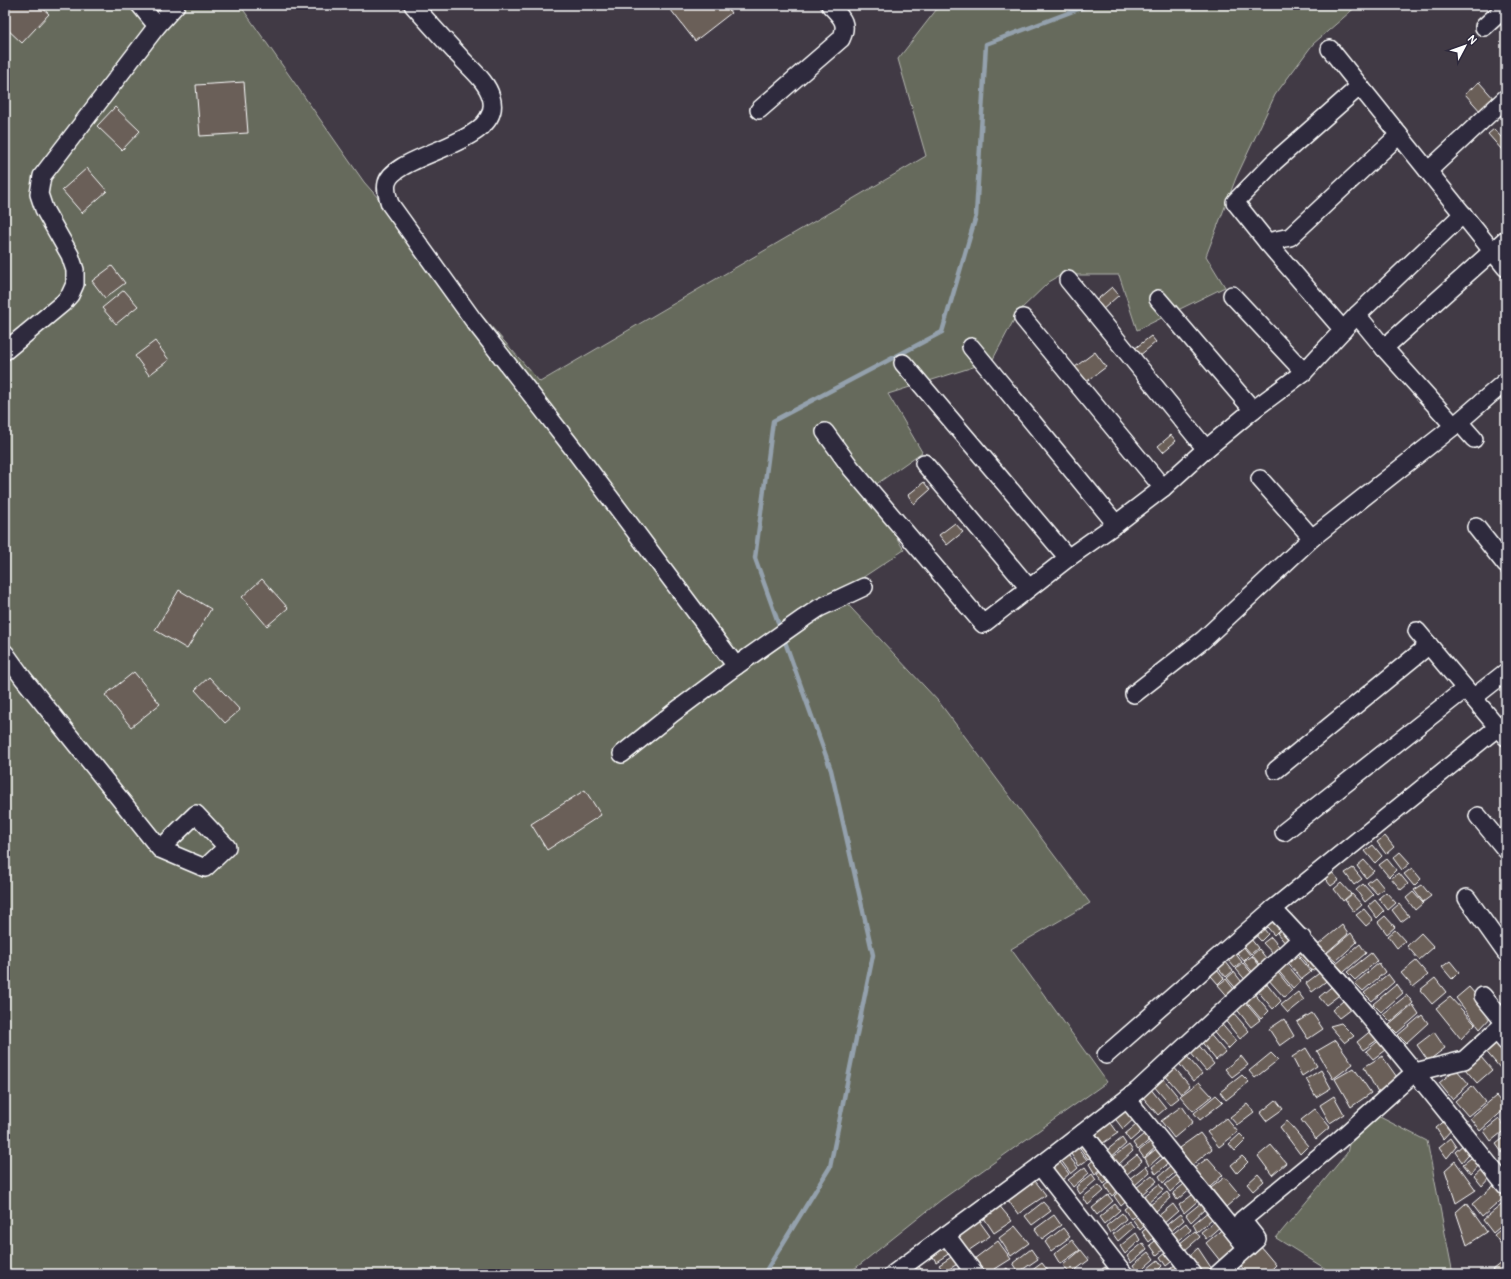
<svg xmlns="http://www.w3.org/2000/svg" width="1511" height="1279" font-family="Pangolin,sans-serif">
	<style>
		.green { fill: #666a5c; stroke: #b2b4ae }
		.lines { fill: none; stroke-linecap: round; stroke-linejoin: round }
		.stream { stroke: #94a1ad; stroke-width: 4.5 }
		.building { fill: #6a5e59; stroke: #fff }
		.minor-casing { stroke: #fff; stroke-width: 20 }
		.minor { stroke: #2f2a3d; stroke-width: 17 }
	</style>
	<rect width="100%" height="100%" fill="#413a45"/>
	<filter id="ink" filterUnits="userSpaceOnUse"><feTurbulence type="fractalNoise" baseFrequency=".025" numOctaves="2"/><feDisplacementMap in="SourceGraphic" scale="8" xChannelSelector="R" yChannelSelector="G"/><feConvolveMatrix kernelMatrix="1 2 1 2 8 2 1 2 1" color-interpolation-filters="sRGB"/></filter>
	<g filter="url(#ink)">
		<g class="green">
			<path d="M5,5H240L364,182L540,382L926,156L898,59L940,5H1358L1313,44L1275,95L1236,178L1206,256L1225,287L1137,330L1119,275H1061L1049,282L1018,312L992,361L888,394L922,452L868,490L904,550L838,594L939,702L1090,903L1011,949L1107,1082L941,1200L848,1274H5Z"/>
			<path d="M1376,1115L1427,1141L1453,1274H1334L1276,1238L1347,1153L1351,1135Z"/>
		</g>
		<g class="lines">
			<path class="stream" d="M764,1274L830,1167L873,955L831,770L755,558L773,421L942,332L976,216L986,44L1089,5"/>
		</g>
		<g class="building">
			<path d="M11,5H39L49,14L22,43L5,27V12Z"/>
			<path d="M667,5H725L731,13L695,41Z"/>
			<path d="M244,82L248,133L200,136L196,85Z"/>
			<path d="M1479,82L1495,100L1481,112L1465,94Z"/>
			<path d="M115,107L140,131L122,150L97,126Z"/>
			<path d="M1494,129L1506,143V146L1502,150L1488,134Z"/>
			<path d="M87,168L107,191L82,213L62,190Z"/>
			<path d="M112,266L125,283L105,298L92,281Z"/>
			<path d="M1112,287L1119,295L1101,311L1093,303Z"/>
			<path d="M124,290L138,306L116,324L102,308Z"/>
			<path d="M1151,336L1156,342L1139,356L1134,349Z"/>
			<path d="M155,341L169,360L149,375L135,356Z"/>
			<path d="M1095,352L1106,367L1086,382L1075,367Z"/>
			<path d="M1171,435L1176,441L1163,452L1158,446Z"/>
			<path d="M924,482L930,490L914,504L908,495Z"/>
			<path d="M955,523L963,532L947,545L939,535Z"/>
			<path d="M262,579L288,608L267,626L242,597Z"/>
			<path d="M179,590L211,609L187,649L155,630Z"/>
			<path d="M134,672L160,704L131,727L105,695Z"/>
			<path d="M209,677L240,710L225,723L195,690Z"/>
			<path d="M585,790L601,815L547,850L531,824Z"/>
			<path d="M1385,836L1394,847L1386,854L1377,842Z"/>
			<path d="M1373,845L1382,856L1375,863L1365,851Z"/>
			<path d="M1400,852L1410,863L1402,870L1393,858Z"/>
			<path d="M1387,859L1396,870L1389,877L1379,865Z"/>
			<path d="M1364,860L1374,871L1366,878L1357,866Z"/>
			<path d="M1353,868L1362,879L1354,885L1345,873Z"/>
			<path d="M1412,868L1421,879L1414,886L1404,874Z"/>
			<path d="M1329,869L1339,880L1331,886L1322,875Z"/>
			<path d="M1399,873L1408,884L1401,890L1391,878Z"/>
			<path d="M1375,877L1384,888L1377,894L1367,883Z"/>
			<path d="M1341,883L1351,894L1343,901L1334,889Z"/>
			<path d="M1363,884L1373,895L1365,902L1356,890Z"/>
			<path d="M1422,885L1431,896L1423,902L1414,890Z"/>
			<path d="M1386,892L1396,903L1388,910L1379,898Z"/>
			<path d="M1413,892L1423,903L1415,910L1406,898Z"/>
			<path d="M1352,894L1362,905L1354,912L1345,900Z"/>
			<path d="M1375,900L1384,911L1377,918L1368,906Z"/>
			<path d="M1399,904L1409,916L1401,922L1392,910Z"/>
			<path d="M1364,909L1373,920L1366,926L1356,915Z"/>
			<path d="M1269,915L1280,929L1274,935L1262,921Z"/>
			<path d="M1385,916L1395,927L1387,934L1378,922Z"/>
			<path d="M1259,923L1268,934L1261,941L1251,930Z"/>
			<path d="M1342,925L1348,934L1326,953L1318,945Z"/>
			<path d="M1286,926L1294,937L1286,944L1277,933Z"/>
			<path d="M1395,930L1405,941L1397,948L1388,936Z"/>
			<path d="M1351,933L1357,942L1336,961L1327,953Z"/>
			<path d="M1421,933L1434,947L1419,960L1407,946Z"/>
			<path d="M1247,934L1258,948L1251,954L1239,940Z"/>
			<path d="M1271,937L1282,950L1276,957L1263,943Z"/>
			<path d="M1239,941L1250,955L1244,961L1232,947Z"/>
			<path d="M1304,944L1321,964L1312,971L1296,951Z"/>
			<path d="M1360,944L1366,953L1344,972L1336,964Z"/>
			<path d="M1231,948L1242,962L1235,968L1223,954Z"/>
			<path d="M1259,949L1270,963L1264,969L1252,955Z"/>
			<path d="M1294,952L1311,972L1302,979L1285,959Z"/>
			<path d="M1371,953L1377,961L1355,980L1347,972Z"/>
			<path d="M1252,956L1263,970L1256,976L1244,962Z"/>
			<path d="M1222,957L1233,971L1226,977L1214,963Z"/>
			<path d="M1284,961L1301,981L1293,988L1276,968Z"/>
			<path d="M1416,961L1428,975L1413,987L1401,973Z"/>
			<path d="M1450,961L1459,972L1452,979L1442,967Z"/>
			<path d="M1243,963L1255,977L1248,983L1236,969Z"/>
			<path d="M1379,963L1385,972L1363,991L1355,983Z"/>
			<path d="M1213,964L1224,978L1218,984L1206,970Z"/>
			<path d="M1276,970L1292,990L1284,997L1267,978Z"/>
			<path d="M1322,971L1329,979L1312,992L1306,983Z"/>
			<path d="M1234,972L1245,986L1239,992L1227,978Z"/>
			<path d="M1388,974L1394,982L1372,1001L1364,993Z"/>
			<path d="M1435,978L1446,992L1432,1004L1420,990Z"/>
			<path d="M1226,979L1237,993L1230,999L1218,985Z"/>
			<path d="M1265,981L1281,1001L1273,1009L1256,989Z"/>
			<path d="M1335,984L1342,993L1326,1005L1319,997Z"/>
			<path d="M1397,984L1403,993L1381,1012L1373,1004Z"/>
			<path d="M1469,987L1493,1015L1480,1029L1456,998Z"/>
			<path d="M1252,991L1269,1011L1261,1019L1244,999Z"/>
			<path d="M1298,992L1304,1000L1288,1013L1281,1005Z"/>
			<path d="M1407,995L1413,1003L1391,1022L1383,1014Z"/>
			<path d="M1348,997L1355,1006L1339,1018L1332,1010Z"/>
			<path d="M1450,997L1475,1024L1461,1039L1436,1008Z"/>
			<path d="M1243,1000L1260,1020L1251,1027L1235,1007Z"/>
			<path d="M1413,1005L1419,1014L1397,1033L1389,1025Z"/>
			<path d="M1232,1011L1249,1031L1240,1039L1224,1019Z"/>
			<path d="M1312,1013L1323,1029L1308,1039L1297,1022Z"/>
			<path d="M1422,1015L1428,1023L1406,1043L1398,1035Z"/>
			<path d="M1284,1019L1294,1036L1280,1046L1269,1029Z"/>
			<path d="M1219,1021L1236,1041L1228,1049L1211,1029Z"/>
			<path d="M1341,1023L1354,1036L1345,1043L1330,1026Z"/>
			<path d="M1373,1029L1380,1038L1363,1050L1357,1042Z"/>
			<path d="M1208,1032L1225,1052L1216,1060L1200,1040Z"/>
			<path d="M1434,1032L1445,1048L1428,1061L1417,1045Z"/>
			<path d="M1498,1037L1506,1046V1064L1501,1069L1484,1049Z"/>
			<path d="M1382,1038L1389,1047L1373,1059L1366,1051Z"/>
			<path d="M1336,1040L1353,1064L1333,1079L1317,1051Z"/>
			<path d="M1197,1043L1214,1064L1206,1071L1189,1051Z"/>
			<path d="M1306,1048L1317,1066L1302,1076L1292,1057Z"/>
			<path d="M1271,1053L1278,1060L1255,1078L1249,1071Z"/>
			<path d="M1185,1054L1202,1074L1193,1081L1177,1061Z"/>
			<path d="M1241,1056L1248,1065L1232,1077L1225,1069Z"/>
			<path d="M1382,1056L1399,1080L1379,1095L1364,1067Z"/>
			<path d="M1480,1056L1492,1070L1477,1083L1465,1069Z"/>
			<path d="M1173,1066L1190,1086L1181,1094L1164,1074Z"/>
			<path d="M1506,1067V1079L1501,1072Z"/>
			<path d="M1354,1068L1371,1093L1351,1107L1335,1079Z"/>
			<path d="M1456,1069L1469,1084L1452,1099L1439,1083Z"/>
			<path d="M1321,1070L1331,1088L1316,1097L1306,1079Z"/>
			<path d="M1242,1075L1249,1082L1226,1100L1220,1092Z"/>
			<path d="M1162,1077L1179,1098L1170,1105L1153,1085Z"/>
			<path d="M1199,1082L1212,1096L1193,1111L1180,1096Z"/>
			<path d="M1472,1086L1485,1102L1468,1116L1455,1101Z"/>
			<path d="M1150,1088L1166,1108L1158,1115L1141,1095Z"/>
			<path d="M1216,1095L1223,1102L1200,1120L1194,1113Z"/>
			<path d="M1334,1096L1344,1114L1330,1123L1320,1105Z"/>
			<path d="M1496,1096L1506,1108L1480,1131L1470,1118Z"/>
			<path d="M1276,1100L1283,1109L1266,1121L1260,1113Z"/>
			<path d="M1127,1104L1137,1116L1123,1129L1113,1116Z"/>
			<path d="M1247,1104L1254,1112L1237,1125L1230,1117Z"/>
			<path d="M1182,1106L1193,1122L1174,1138L1161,1121Z"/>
			<path d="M1315,1109L1330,1127L1316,1139L1301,1120Z"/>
			<path d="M1226,1118L1238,1132L1219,1147L1207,1132Z"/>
			<path d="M1108,1119L1118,1133L1103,1143L1093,1130Z"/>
			<path d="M1447,1119L1453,1128L1443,1139L1436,1128Z"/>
			<path d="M1499,1119L1506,1129L1491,1141L1484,1131Z"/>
			<path d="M1141,1121L1146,1127L1130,1141L1125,1134Z"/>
			<path d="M1287,1121L1308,1146L1300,1154L1280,1127Z"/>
			<path d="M1149,1130L1154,1136L1138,1150L1133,1143Z"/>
			<path d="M1200,1133L1212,1149L1192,1165L1179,1148Z"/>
			<path d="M1240,1134L1246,1140L1235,1151L1229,1144Z"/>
			<path d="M1506,1136V1151L1503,1154L1496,1144Z"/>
			<path d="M1082,1137L1095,1154L1088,1159L1076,1142Z"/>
			<path d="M1122,1138L1126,1144L1110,1158L1106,1151Z"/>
			<path d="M1155,1138L1159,1144L1144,1158L1139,1151Z"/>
			<path d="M1450,1138L1456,1147L1447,1158L1439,1147Z"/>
			<path d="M1466,1142L1472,1150L1462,1162L1455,1152Z"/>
			<path d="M1074,1143L1087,1160L1079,1166L1067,1148Z"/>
			<path d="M1129,1145L1133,1151L1118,1165L1113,1157Z"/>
			<path d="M1161,1145L1165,1152L1149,1166L1145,1158Z"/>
			<path d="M1271,1145L1286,1163L1272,1175L1258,1156Z"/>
			<path d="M1065,1151L1078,1168L1071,1174L1058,1156Z"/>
			<path d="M1168,1154L1172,1160L1156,1174L1152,1167Z"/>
			<path d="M1137,1155L1142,1161L1126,1175L1121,1168Z"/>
			<path d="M1475,1155L1481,1163L1471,1174L1463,1164Z"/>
			<path d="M1098,1156L1105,1166L1095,1174L1089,1164Z"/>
			<path d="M1242,1156L1248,1162L1237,1173L1231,1165Z"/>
			<path d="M1056,1157L1069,1174L1062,1180L1049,1162Z"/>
			<path d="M1208,1158L1223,1175L1209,1188L1194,1168Z"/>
			<path d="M1455,1161L1476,1190L1456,1203L1445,1170Z"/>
			<path d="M1175,1163L1179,1169L1163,1183L1159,1176Z"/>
			<path d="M1146,1166L1150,1172L1134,1186L1129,1179Z"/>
			<path d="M1485,1166L1492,1175L1482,1186L1474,1176Z"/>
			<path d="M1085,1167L1089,1173L1073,1187L1068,1180Z"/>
			<path d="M1106,1167L1113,1176L1104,1184L1097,1174Z"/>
			<path d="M1181,1172L1186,1178L1170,1192L1165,1185Z"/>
			<path d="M1092,1174L1096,1180L1080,1194L1076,1187Z"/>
			<path d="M1258,1174L1264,1181L1253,1191L1247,1184Z"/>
			<path d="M1152,1175L1157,1181L1141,1195L1136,1188Z"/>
			<path d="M1032,1177L1046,1195L1018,1214L1006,1197Z"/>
			<path d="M1225,1177L1240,1195L1226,1207L1211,1188Z"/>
			<path d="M1115,1178L1121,1188L1112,1196L1105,1186Z"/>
			<path d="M1189,1180L1193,1186L1177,1200L1173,1193Z"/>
			<path d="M1498,1182L1506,1191V1196L1482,1217L1472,1204Z"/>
			<path d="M1159,1184L1163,1190L1147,1204L1143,1197Z"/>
			<path d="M1099,1185L1104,1191L1088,1205L1083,1197Z"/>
			<path d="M1123,1188L1130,1198L1121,1206L1114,1196Z"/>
			<path d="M1167,1192L1171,1198L1155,1212L1150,1205Z"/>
			<path d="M1196,1192L1200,1199L1184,1213L1179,1205Z"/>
			<path d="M1108,1195L1113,1201L1097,1215L1092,1208Z"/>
			<path d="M1134,1201L1140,1211L1131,1219L1124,1209Z"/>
			<path d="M1506,1201V1222L1493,1233L1483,1220Z"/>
			<path d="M1043,1202L1051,1211L1032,1225L1025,1216Z"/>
			<path d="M1202,1202L1206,1208L1191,1222L1186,1215Z"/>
			<path d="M1466,1203L1487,1232L1467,1245L1456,1212Z"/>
			<path d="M998,1204L1012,1221L994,1233L982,1215Z"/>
			<path d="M1115,1204L1120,1210L1104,1224L1099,1217Z"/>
			<path d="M1173,1204L1178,1211L1162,1225L1157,1217Z"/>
			<path d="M1209,1211L1213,1218L1197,1232L1193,1224Z"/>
			<path d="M1142,1212L1149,1222L1140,1230L1133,1220Z"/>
			<path d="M1122,1213L1126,1219L1110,1233L1106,1226Z"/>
			<path d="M1180,1214L1184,1220L1168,1234L1164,1227Z"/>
			<path d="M1054,1215L1061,1225L1042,1239L1035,1229Z"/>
			<path d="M977,1218L990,1236L962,1255L950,1238Z"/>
			<path d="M1218,1219L1222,1225L1206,1239L1201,1232Z"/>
			<path d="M1129,1221L1134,1227L1118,1241L1113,1234Z"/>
			<path d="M1186,1223L1191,1230L1175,1244L1170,1236Z"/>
			<path d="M1151,1224L1158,1234L1149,1242L1142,1232Z"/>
			<path d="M1506,1225V1246L1504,1248L1494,1235Z"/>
			<path d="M1015,1226L1029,1243L1011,1256L999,1238Z"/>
			<path d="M1225,1227L1239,1246L1221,1262L1206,1243Z"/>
			<path d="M1063,1228L1070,1237L1051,1251L1045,1242Z"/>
			<path d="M1195,1231L1200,1237L1184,1251L1179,1244Z"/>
			<path d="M1136,1233L1140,1240L1125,1254L1120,1246Z"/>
			<path d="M1160,1237L1166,1247L1157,1255L1150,1245Z"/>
			<path d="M1072,1240L1080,1250L1060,1264L1054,1254Z"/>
			<path d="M998,1241L1011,1259L987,1274L974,1259Z"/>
			<path d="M1143,1243L1147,1249L1131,1263L1127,1256Z"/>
			<path d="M948,1244L953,1251L936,1262L932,1255Z"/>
			<path d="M1260,1246L1276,1265L1267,1274H1248L1239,1264Z"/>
			<path d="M1198,1248L1214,1272L1212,1274H1200L1188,1257Z"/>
			<path d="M1031,1249L1038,1259L1019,1272L1013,1263Z"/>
			<path d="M1169,1249L1176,1258L1166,1266L1160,1257Z"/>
			<path d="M1081,1250L1089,1260L1070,1274L1063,1265Z"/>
			<path d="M1149,1252L1154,1259L1138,1273L1133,1265Z"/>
			<path d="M956,1254L961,1262L944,1272L939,1265Z"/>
			<path d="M1506,1259V1274H1495L1492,1270Z"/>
			<path d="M1158,1260L1162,1266L1154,1274H1143L1142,1273Z"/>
			<path d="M1179,1261L1187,1274H1172L1169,1270Z"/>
			<path d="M1042,1263L1049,1272L1046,1274H1027Z"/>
			<path d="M917,1264L925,1274H903Z"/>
			<path d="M964,1266L967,1274H951Z"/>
			<path d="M1105,1267L1111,1274H1095Z"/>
			<path d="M1007,1268L1012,1274H999Z"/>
		</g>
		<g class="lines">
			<defs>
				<g id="minor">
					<path d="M140,5L157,26"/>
					<path d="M413,5C429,23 445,41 462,59C472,70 487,82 491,97C506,144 394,153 387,183C385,191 388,197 390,204L474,321L572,447L736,666L673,713L622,754"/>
					<path d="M1484,27L1506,7"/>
					<path d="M1330,49L1506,268"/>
					<path d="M1360,86L1274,162L1235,202L1267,242L1290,237L1399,135"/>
					<path d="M759,110L841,39C849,23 841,17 830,5"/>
					<path d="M1428,171L1506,98"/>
					<path d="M1267,242L1343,330"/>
					<path d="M1068,280L1206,449"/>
					<path d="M1232,295L1304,372"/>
					<path d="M1158,299L1253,410"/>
					<path d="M1357,315L1384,348L1454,426"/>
					<path d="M1023,318L1163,488"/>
					<path d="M971,347L1116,524"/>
					<path d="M1384,348L1506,239"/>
					<path d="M5,351L63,303L70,295L75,284V270L70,255L44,209L39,194L42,176L157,26L176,5"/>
					<path d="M903,363L1068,558"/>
					<path d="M1459,422L1474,439"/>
					<path d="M825,432L851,468L983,624L1068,558L1116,524L1163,488L1206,449L1253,410L1304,372L1357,315L1463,214"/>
					<path d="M924,463L1029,588"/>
					<path d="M1260,479L1312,538"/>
					<path d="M1476,527L1506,565"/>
					<path d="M1417,631L1506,737"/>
					<path d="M5,653L23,678L160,849L205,868L227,847L196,814L160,849"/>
					<path d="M736,666L804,618L819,608L864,587"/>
					<path d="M1134,694L1203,640L1312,538L1454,426L1506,381"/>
					<path d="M1473,698L1506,672"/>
					<path d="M1276,770L1429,645"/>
					<path d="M1478,816L1506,850"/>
					<path d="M1284,832L1465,689"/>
					<path d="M1467,898L1506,953"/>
					<path d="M1273,909C1356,996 1431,1092 1506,1186"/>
					<path d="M1483,996L1505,1023"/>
					<path d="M1497,1031L1506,1042"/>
					<path d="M1106,1055L1273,909L1498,727"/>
					<path d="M1127,1099L1247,1248"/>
					<path d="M1083,1133L1193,1274"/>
					<path d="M1040,1166L1124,1274"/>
					<path d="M946,1235L975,1274"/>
					<path d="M893,1274L1040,1166L1137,1091L1302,938"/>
					<path d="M1218,1274L1257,1239L1242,1220L1338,1141L1415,1072L1464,1060L1506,1022"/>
				</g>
			</defs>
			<use href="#minor" class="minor-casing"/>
			<use href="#minor" class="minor"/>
		</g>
	</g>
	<rect width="1511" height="1279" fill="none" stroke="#2f2a3d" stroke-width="20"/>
	<rect x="10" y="10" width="1491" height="1259" fill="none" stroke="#fff" stroke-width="1.5" filter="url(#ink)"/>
	<g transform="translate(1465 46) rotate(49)" stroke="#2f2a3d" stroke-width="3" paint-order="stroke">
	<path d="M0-3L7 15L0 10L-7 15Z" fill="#ffffff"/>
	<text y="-6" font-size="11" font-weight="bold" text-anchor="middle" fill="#ffffff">N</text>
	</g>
</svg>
